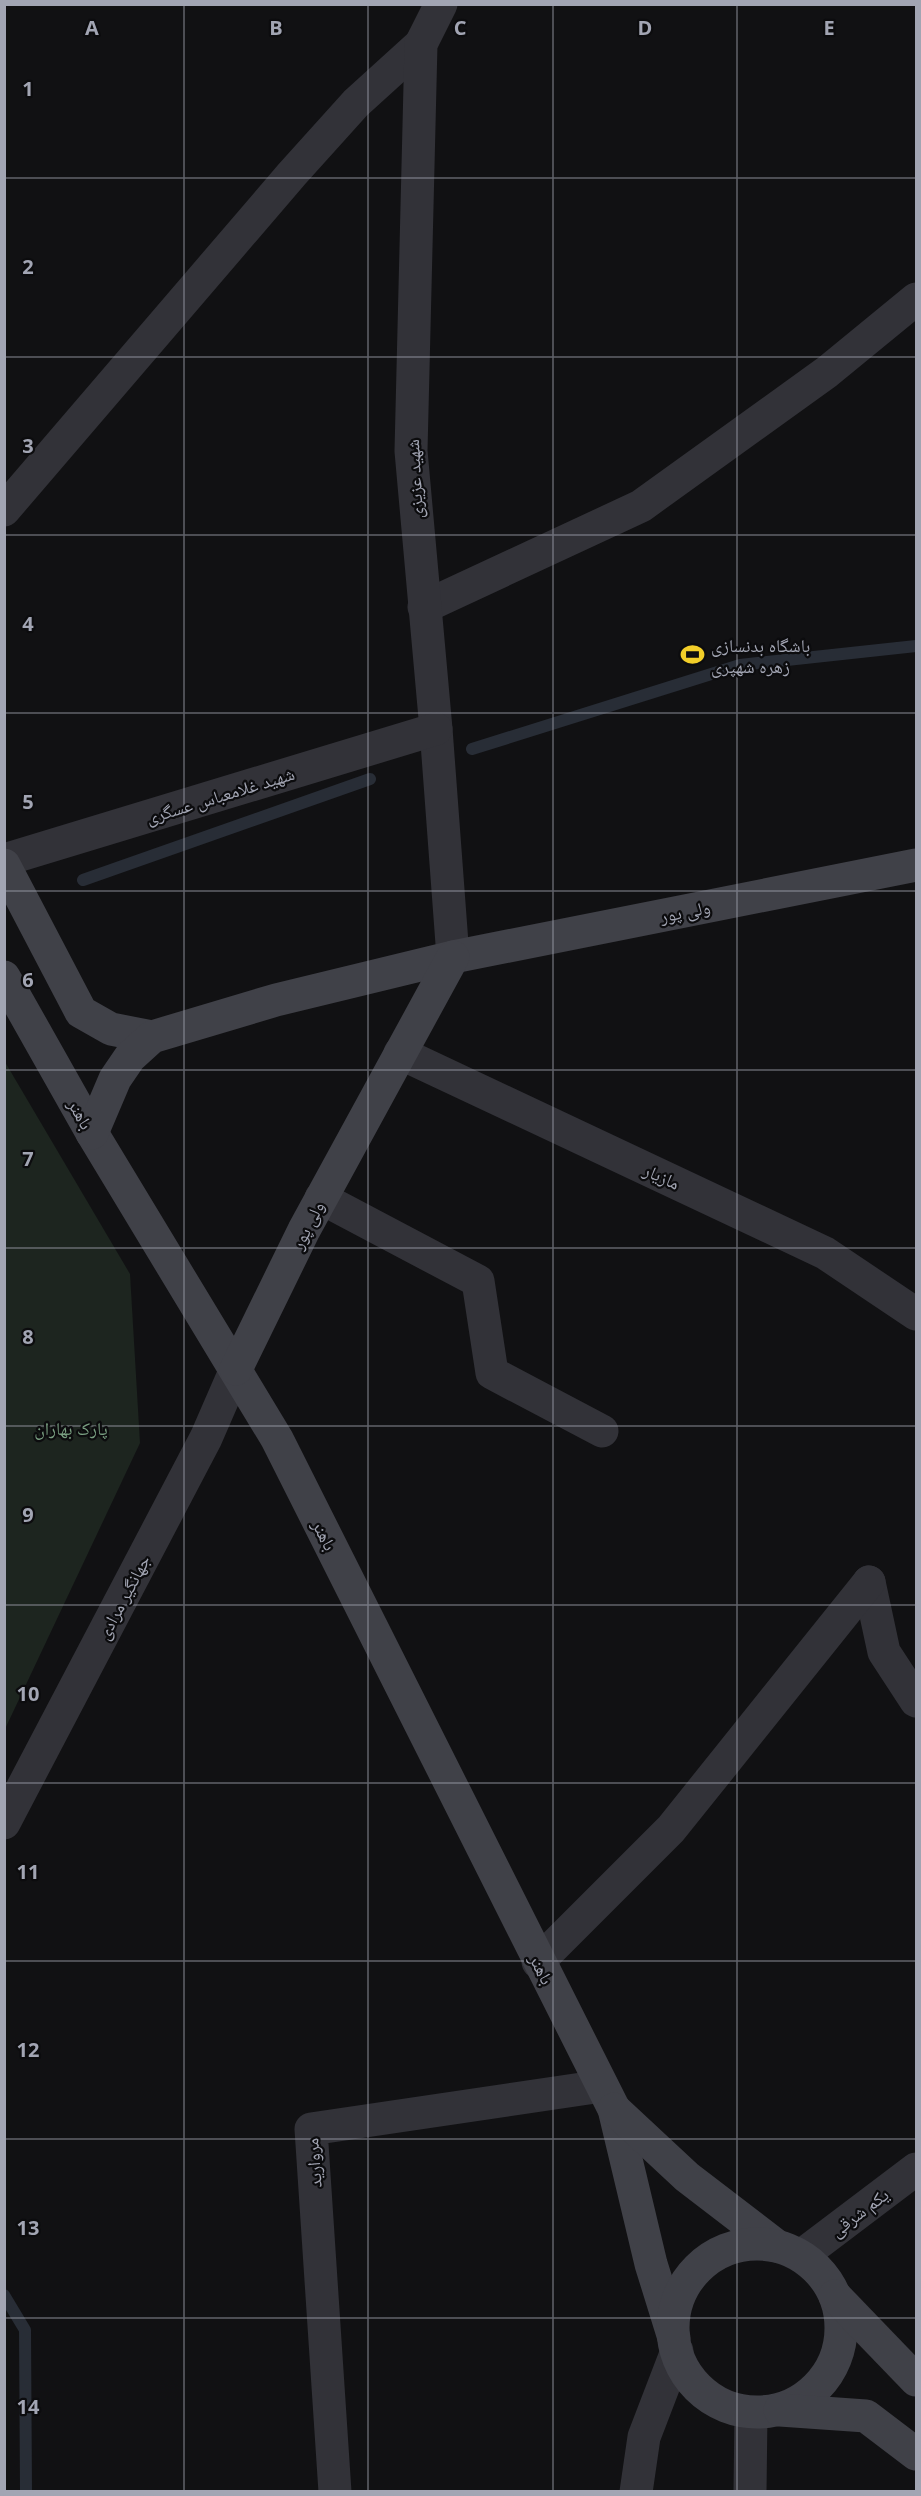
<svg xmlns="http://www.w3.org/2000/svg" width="921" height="2496" font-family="'Open Sans','Noto Naskh Arabic',sans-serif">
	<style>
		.green { fill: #1d251f }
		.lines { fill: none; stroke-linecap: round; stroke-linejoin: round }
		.stream { stroke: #282d36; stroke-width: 12 }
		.minor { stroke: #323238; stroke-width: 33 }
		.tertiary { stroke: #323238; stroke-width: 33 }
		.secondary { stroke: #404148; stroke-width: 33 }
		.grid { fill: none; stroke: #a2a5b3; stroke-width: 1.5; stroke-opacity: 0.55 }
		.labels { text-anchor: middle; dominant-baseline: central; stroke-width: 4.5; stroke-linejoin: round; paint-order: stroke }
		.street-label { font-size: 18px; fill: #a2a5b3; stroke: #0c0c0e }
		.poi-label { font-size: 18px; fill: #a2a5b3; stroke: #0c0c0e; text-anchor: start }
		.park-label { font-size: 18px; fill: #799f81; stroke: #0c0c0e }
		.grid-label { font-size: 20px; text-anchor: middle; font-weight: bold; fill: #a2a5b3; stroke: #0c0c0e; stroke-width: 4.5; stroke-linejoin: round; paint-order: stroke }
	</style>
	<rect width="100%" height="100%" fill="#111113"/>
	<path class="green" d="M5,1062L130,1274L140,1443L5,1729Z"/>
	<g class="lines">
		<g class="stream">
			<path d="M472,749L740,665L916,646"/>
			<path d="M83,880L370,779"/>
			<path d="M4,2295L25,2330L26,2492"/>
		</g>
		<g class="minor">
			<path d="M4,510L292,174L356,103L421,44"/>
			<path d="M424,607L641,506L827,372L916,299"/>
			<path d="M400,1053L825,1253L916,1314"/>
			<path d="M321,1198L478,1281L492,1373L602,1431"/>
			<path d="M869,1582L884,1652L916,1701"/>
			<path d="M4,1823L206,1438L236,1369"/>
			<path d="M538,1962L671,1829L869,1582"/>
			<path d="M801,2256L916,2169"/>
			<path d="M335,2492L311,2129L602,2086"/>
			<path d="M636,2492L644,2437L677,2351"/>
			<path d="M750,2492L751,2413"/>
		</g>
		<g class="tertiary">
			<path d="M441,4L421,44L411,451L436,729L453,957"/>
			<path d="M4,860L436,729"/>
		</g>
		<g class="secondary">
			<path d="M4,865L81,1012L111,1029L152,1037"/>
			<path d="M4,977L92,1133L277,1439L614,2109L651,2264L674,2338"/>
			<path d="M92,1133L115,1079L130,1057L152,1037L276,1000L453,957L916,865"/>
			<path d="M236,1369L304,1230L453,957"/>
			<path d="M614,2109L687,2177L777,2246"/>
			<circle cx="757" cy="2328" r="84"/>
			<path d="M835,2296L916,2380"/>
			<path d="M780,2410L866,2416L916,2454"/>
		</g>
	</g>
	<path class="grid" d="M184,4V2492M368,4V2492M553,4V2492M737,4V2492M4,178H916M4,357H916M4,535H916M4,713H916M4,891H916M4,1070H916M4,1248H916M4,1426H916M4,1605H916M4,1783H916M4,1961H916M4,2139H916M4,2318H916"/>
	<defs>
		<symbol id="stadium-bare" viewBox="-9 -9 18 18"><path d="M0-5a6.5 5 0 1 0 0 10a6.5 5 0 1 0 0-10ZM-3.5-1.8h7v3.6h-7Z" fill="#f2ce29" stroke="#0c0c0e" stroke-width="2.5" paint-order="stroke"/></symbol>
	</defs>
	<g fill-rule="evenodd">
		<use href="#stadium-bare" x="676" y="638" width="33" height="33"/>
	</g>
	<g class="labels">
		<g class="street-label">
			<text transform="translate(414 479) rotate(-93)">شهید عزیزی</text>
			<text transform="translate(220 795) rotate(-17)">شهید غلامعباس عسگری</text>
			<text transform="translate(685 911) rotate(-11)">ولی پور</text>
			<text transform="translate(81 1114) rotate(61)">باهنر</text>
			<text transform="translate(662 1176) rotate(25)">مازیار</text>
			<text transform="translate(307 1225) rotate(-63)">ولی پور</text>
			<text transform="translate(325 1535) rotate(63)">باهنر</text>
			<text transform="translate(123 1597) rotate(-62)">جهانگیر مرادی</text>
			<text transform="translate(542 1969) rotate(63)">باهنر</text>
			<text transform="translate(313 2163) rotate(-94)">مروارید</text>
			<text transform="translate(859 2212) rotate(-37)">یکم شرقی</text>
		</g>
		<g class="poi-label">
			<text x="711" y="645">باشگاه بدنسازی<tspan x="711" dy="21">زهره شهپری</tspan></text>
		</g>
		<g class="park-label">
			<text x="71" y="1428">پارک بهاران</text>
		</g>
	</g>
	<g class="grid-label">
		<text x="92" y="35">A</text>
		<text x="276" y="35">B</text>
		<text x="460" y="35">C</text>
		<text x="645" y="35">D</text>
		<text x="829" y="35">E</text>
		<text x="28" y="96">1</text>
		<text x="28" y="274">2</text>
		<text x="28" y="453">3</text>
		<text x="28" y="631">4</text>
		<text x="28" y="809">5</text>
		<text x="28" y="987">6</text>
		<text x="28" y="1166">7</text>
		<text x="28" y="1344">8</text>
		<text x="28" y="1522">9</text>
		<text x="28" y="1701">10</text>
		<text x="28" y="1879">11</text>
		<text x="28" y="2057">12</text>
		<text x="28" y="2235">13</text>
		<text x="28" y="2414">14</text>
	</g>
	<rect width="921" height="2496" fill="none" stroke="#a2a5b3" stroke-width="12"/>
</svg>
